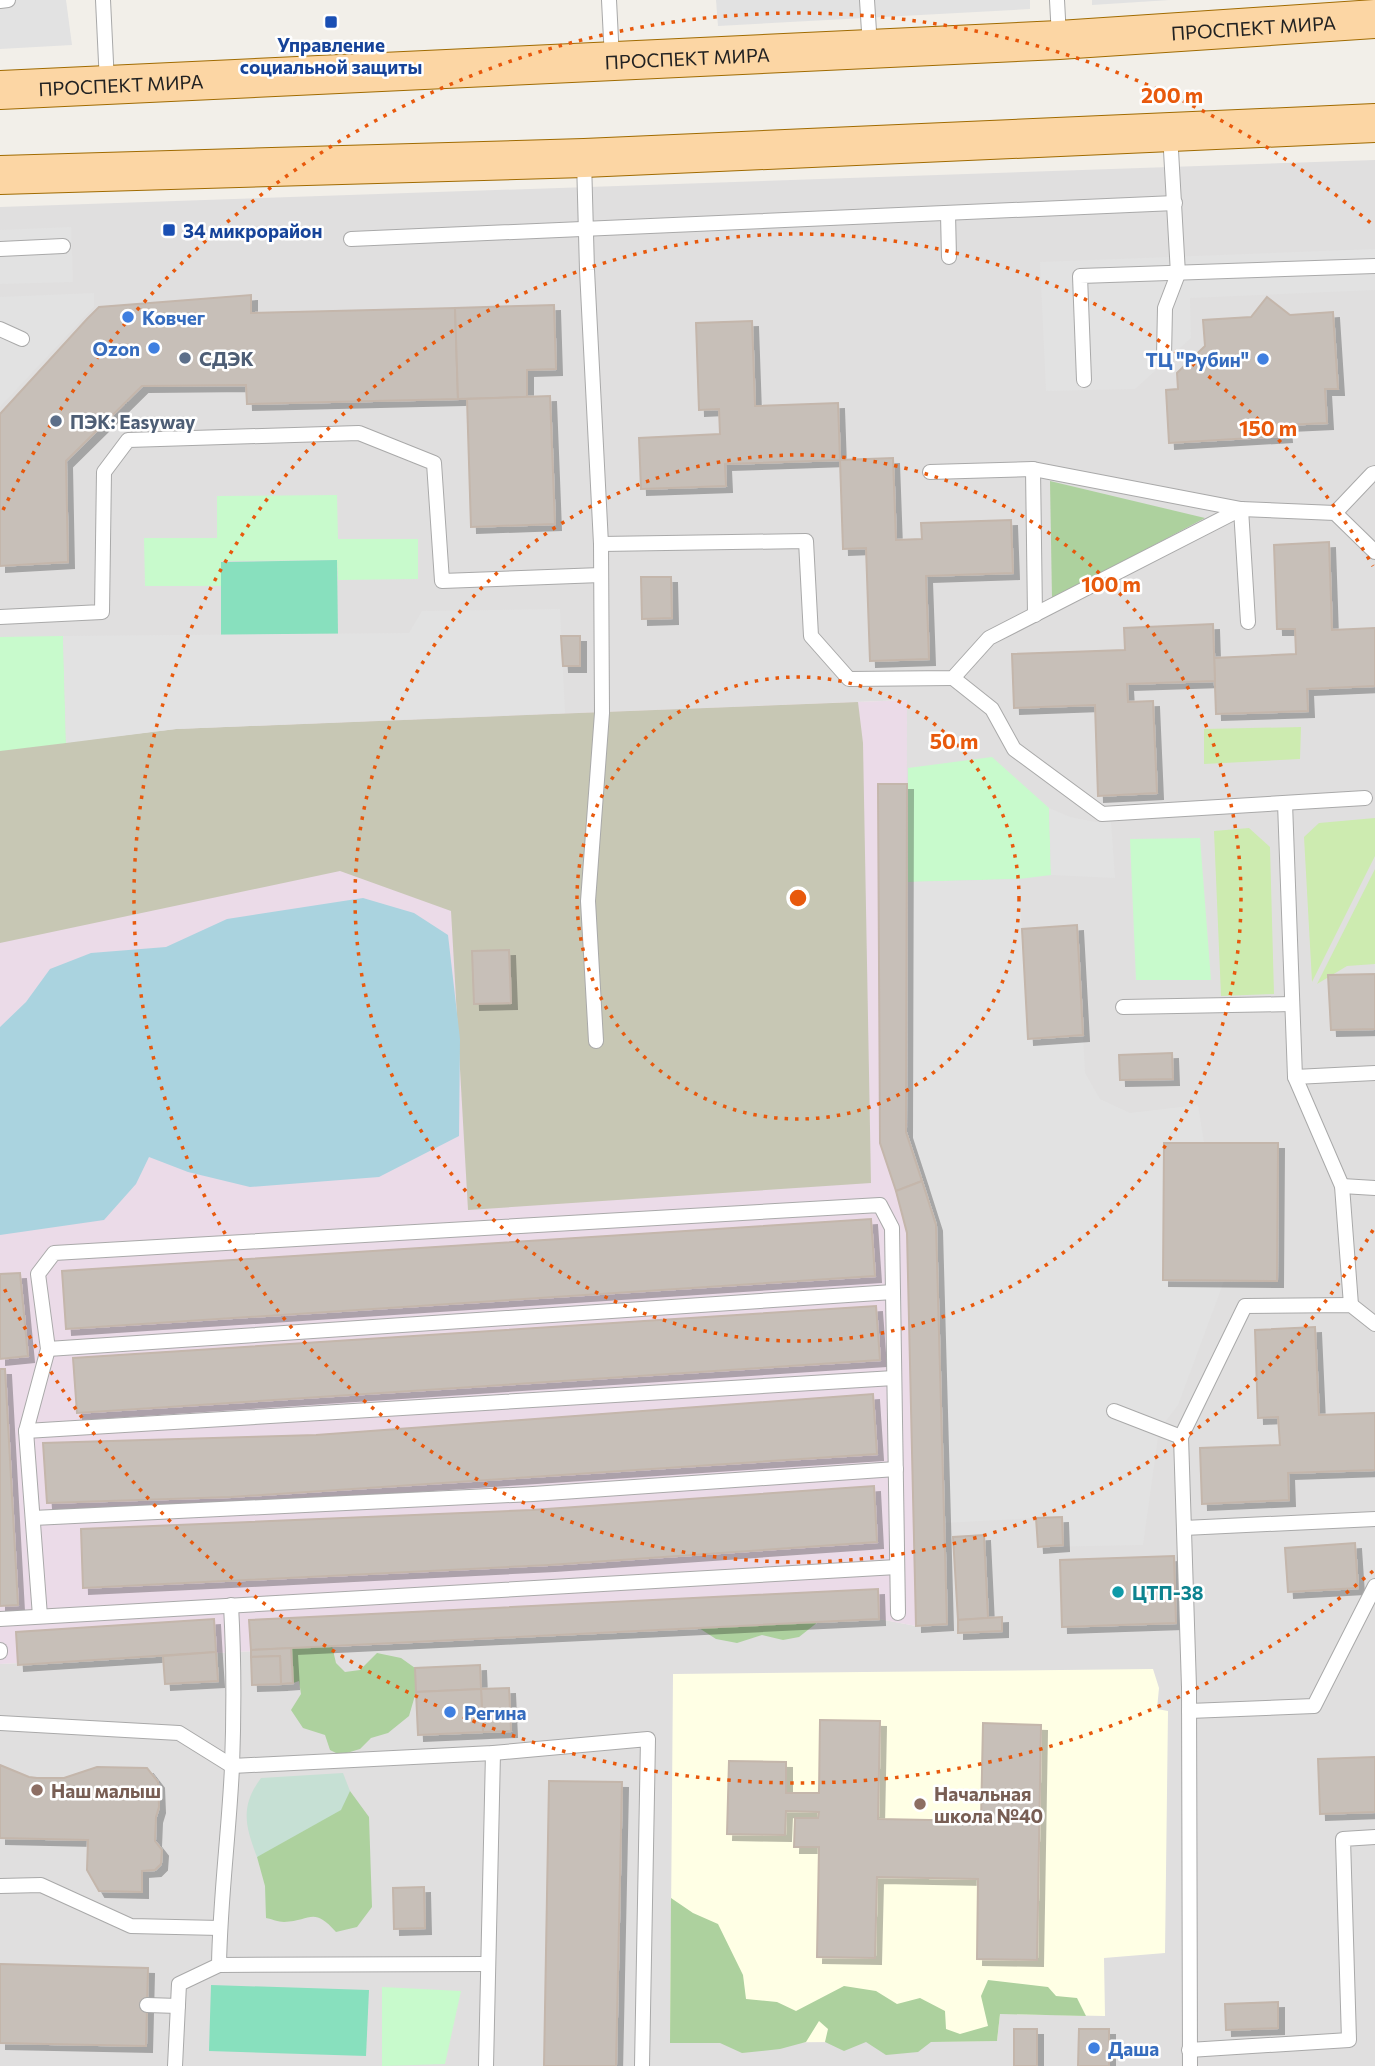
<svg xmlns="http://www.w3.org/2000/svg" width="1375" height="2066" font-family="Commissioner,sans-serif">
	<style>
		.residential { fill: #e0dfdf }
		.industrial { fill: #ebdbe8 }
		.education { fill: #ffffe5 }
		.construction { fill: #c7c7b4 }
		.grass { fill: #cdebb0 }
		.forest { fill: #add19e }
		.wetland { fill: #c6e0d4 }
		.park { fill: #c8facc }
		.pitch { fill: #88e0be }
		.parking { fill: #e2e2e2 }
		.water { fill: #aad3df }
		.building { fill: #c7bfb8; stroke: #c4b6ab; stroke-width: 2; filter: url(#shadow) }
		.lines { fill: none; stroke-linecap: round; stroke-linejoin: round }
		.lane-casing { stroke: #a9a9a9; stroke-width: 16 }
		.primary-casing { stroke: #a06b00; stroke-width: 40 }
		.lane { stroke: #fff; stroke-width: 14 }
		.primary { stroke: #fcd6a4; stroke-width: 38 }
		.ring { fill: none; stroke: #e8590c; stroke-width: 3.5; stroke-dasharray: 3.5 7 }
		.transit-dot { fill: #1a4fb4; stroke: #fff; stroke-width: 2.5 }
		.shop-dot { fill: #3f7fe0; stroke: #fff; stroke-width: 2.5 }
		.service-dot { fill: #5c6f8a; stroke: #fff; stroke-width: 2.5 }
		.culture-dot { fill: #0f9aa8; stroke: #fff; stroke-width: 2.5 }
		.education-dot { fill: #8d6e63; stroke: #fff; stroke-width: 2.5 }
		.labels { text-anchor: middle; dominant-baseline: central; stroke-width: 5; stroke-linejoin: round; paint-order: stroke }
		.street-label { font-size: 19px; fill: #222; stroke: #fff }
		.transit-label { font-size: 19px; font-weight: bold; fill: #164399; stroke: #fff }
		.shop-label { font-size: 19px; font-weight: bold; fill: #366cbe; stroke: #fff; text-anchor: start }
		.service-label { font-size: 19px; font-weight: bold; fill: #4e5e75; stroke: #fff; text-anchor: start }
		.culture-label { font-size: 19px; font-weight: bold; fill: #0d838f; stroke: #fff; text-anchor: start }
		.education-label { font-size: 19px; font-weight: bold; fill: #785e54; stroke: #fff; text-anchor: start }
		.centre { fill: #e8590c; stroke: #fff; stroke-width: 3.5 }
		.ring-label { font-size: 21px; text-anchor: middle; font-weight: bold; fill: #e8590c; stroke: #fff; stroke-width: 5; stroke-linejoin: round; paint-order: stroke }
	</style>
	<defs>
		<filter id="shadow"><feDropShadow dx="6" dy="6" stdDeviation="0" flood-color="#0004"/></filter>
	</defs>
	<rect width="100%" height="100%" fill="#f2efe9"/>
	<path class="residential" d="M1375,160V2066H0V1664L879,1619L916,1626L947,1624L936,1225L906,1132V700L176,729L0,750V207Z"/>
	<path class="industrial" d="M907,700L906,1132L936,1225L947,1624L916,1626L879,1619L0,1664V750L176,729Z"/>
	<path class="education" d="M1153,1669L1159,1688L1157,1709L1168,1711L1165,1953L1104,1958L1105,2016L1000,2014L997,2041L670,2043L673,1674Z"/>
	<path class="construction" d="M858,702L863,743L871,1183L468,1210L451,911L340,871L0,943V750L176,729Z"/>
	<g class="grass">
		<path d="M1301,727L1300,759L1204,764V729Z"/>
		<path d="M1375,818V856L1312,982L1304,837L1319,823Z"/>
		<path d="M1249,828L1270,847L1274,994L1221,996L1214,831Z"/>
		<path d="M1375,869V964L1347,966L1317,984Z"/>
	</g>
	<g class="forest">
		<path d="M1050,481L1205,518L1052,599Z"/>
		<path d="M818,1622L799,1637L783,1640L762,1635L737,1643L716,1639L699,1628Z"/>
		<path d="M332,1646L336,1663L345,1672L360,1670L377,1653L401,1658L415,1668L416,1692L409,1716L388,1733L371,1738L360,1749L340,1755L330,1750L325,1735L303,1728L291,1710L301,1694L299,1681L293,1683L291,1648Z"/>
		<path d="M326,1779L350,1791L369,1817L372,1907L357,1927L336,1932C313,1906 311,1921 284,1922C278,1922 272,1919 266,1918L265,1886L257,1857L271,1837Z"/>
		<path d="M671,1898L693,1913L718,1924L743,1975L746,1999L777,2002L796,2011L844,1986L876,1991L897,2004L920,1998L945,2011L946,2029L960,2034L988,2026L981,1996L988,1980L1048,1987L1056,1996L1077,1998L1086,2016L1000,2014L997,2041L931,2042L918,2052L886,2055L866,2042L844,2051L825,2042L828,2029L819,2021L806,2042L780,2049L742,2053L720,2043H670Z"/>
	</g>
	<path class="wetland" d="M343,1773L350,1791L341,1810L257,1857C245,1826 240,1806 261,1778Z"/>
	<g class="park">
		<path d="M337,495L338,539H418V579L338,580L337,560L221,561V586H145L144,538H217V496Z"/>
		<path d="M63,636L66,743L0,751V637Z"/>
		<path d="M992,757L1049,808L1051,875L1019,879L908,882V768Z"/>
		<path d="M1200,838L1211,980H1136L1130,839Z"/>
		<path d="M382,1987L461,1991L445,2064L382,2066Z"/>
	</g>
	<g class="pitch">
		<path d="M337,560L338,635L221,636V562Z"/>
		<path d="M211,1985L369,1990L366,2056L209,2051Z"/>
	</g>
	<g class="parking">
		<path d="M0,0H66L72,45L0,49Z"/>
		<path d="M716,0H1030V9L718,26Z"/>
		<path d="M1092,0H1170L1092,5Z"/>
		<path d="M71,227L73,282L0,284V230Z"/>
		<path d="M1375,249V290L1190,298L1191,338L1135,389L1046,391L1040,262Z"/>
		<path d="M94,293V307L0,407V297Z"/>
		<path d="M560,609L565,713L176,729L66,743L63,636L409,633L422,611Z"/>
		<path d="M1049,808L1070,817L1096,822L1111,821L1115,878L1051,875Z"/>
		<path d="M1019,879L1028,1039L1083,1035L1085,1073L1100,1099L1130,1113L1198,1105L1204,1143H1164L1163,1280L1224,1281L1178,1405L1159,1430L1143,1545L1038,1547L1036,1518L944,1523L936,1225L906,1132L908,882Z"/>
	</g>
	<path class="water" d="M363,898L414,913L448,935L460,1039L459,1136L379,1177L250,1187L188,1172L149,1157L136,1184L104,1220L0,1235V1027L26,1002L50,969L91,953L166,947L227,919Z"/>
	<g class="building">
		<path d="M251,295V313L455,308L458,399L247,404L246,385L142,386L66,461L68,562L0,566V414L87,319L99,307Z"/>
		<path d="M1267,297L1290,315L1333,312L1338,389H1325L1327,423L1285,425L1286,436L1169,443L1166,390L1178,389L1177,373L1205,346L1203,320L1251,317Z"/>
		<path d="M554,305L556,369L527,370V397L458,399L455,308Z"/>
		<path d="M752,321L755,406L838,403L840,460L725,464L726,486L641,489L639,438L720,434L719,409L699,410L696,323Z"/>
		<path d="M550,396L555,524L471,527L467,399Z"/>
		<path d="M893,458L896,540L922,539L921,523L1011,520L1013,573L926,576L929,659L870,661L866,548L843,549L840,460Z"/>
		<path d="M1329,542L1332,630L1375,628V686L1307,689L1308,711L1216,714L1214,658L1296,654L1295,629H1277L1274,545Z"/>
		<path d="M641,577H671L672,618L642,619Z"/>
		<path d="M1213,624L1215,681L1127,684L1128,702L1153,701L1157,793L1098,796L1095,705L1014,708L1012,654L1125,650L1124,628Z"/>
		<path d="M561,636H580V666H563Z"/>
		<path d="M878,784H907L906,1132L922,1181L896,1191L880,1143Z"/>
		<path d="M1077,925L1083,1035L1028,1039L1022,929Z"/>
		<path d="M509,950L511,1003L474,1004L472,951Z"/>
		<path d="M1375,974V1029L1331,1030L1328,975Z"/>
		<path d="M1172,1053L1173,1079L1120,1080L1119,1055Z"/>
		<path d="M1164,1143H1278L1277,1281L1163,1280Z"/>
		<path d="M922,1181L936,1225L947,1624L916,1626L907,1233L896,1191Z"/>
		<path d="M871,1219L875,1276L66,1329L62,1271Z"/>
		<path d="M20,1273L28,1356L0,1359V1274Z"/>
		<path d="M876,1306L880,1360L77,1413L73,1358Z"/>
		<path d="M1315,1327L1319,1415L1375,1413V1470L1288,1473L1289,1500L1202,1504L1200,1448L1280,1445L1278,1417L1258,1418L1255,1330Z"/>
		<path d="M0,1369H5L18,1605L0,1606Z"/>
		<path d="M873,1394L877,1454L231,1497L47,1503L43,1443L316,1435Z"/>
		<path d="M874,1486L877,1542L549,1565L83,1588L81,1529L532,1510Z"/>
		<path d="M1062,1517L1063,1545L1038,1547L1036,1518Z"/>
		<path d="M984,1535L988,1618L958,1620L953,1537Z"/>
		<path d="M1355,1543L1358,1588L1288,1592L1285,1548Z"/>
		<path d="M1174,1556L1176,1623L1062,1627L1060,1560Z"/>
		<path d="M878,1589L879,1619L251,1650L249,1620Z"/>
		<path d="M1002,1617V1631L958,1633V1620Z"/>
		<path d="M214,1619L216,1652L18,1665L16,1632Z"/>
		<path d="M291,1648L293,1683L281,1684L280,1656L251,1657V1650Z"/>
		<path d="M216,1652L218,1681L165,1684L163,1656Z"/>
		<path d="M280,1656L281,1684L252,1685L251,1657Z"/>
		<path d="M480,1665L481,1689L416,1692L415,1668Z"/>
		<path d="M509,1688L511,1731L483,1732L481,1689Z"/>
		<path d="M481,1689L483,1732L418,1735L416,1692Z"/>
		<path d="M820,1720L880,1721L878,1819L981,1821L983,1723L1041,1725L1037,1960L977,1959L978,1879L877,1877L875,1958L817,1957L819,1847H794L795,1818H818L819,1812L786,1811L785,1835L727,1834L729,1761L786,1762V1793H819Z"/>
		<path d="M1375,1757V1812L1320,1814L1318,1759Z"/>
		<path d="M0,1765L29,1777L37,1778H64L97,1767L147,1768L158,1782L159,1807L156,1817L155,1841L162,1850L161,1864L155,1870L142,1871V1892L99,1891L87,1870L88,1840L0,1838Z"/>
		<path d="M549,1781L622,1782L616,2066H544Z"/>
		<path d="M424,1887L425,1928L394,1929L393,1888Z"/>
		<path d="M0,1964L148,1968L146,2046L0,2043Z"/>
		<path d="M1278,2002V2028L1226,2030L1225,2004Z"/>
		<rect x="1014" y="2029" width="23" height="37"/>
		<path d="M1079,2029H1109V2066H1078Z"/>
	</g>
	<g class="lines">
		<defs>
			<g id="lane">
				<path d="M103,0L107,83"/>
				<path d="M609,0L612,59"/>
				<path d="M867,0L870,47"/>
				<path d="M1057,0L1059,37"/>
				<path d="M0,1L8,0"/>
				<path d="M584,160L587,270L601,544L602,713L588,901L596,1041"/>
				<path d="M948,214L949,257"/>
				<path d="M351,239L1175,203"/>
				<path d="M0,249L63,246"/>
				<path d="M0,329L22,339"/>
				<path d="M1164,356L1165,308L1178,274L1170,133"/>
				<path d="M1084,380L1080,276L1375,266"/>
				<path d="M1033,469L1035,615"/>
				<path d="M930,472L1033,469L1241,509L1335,513L1375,552"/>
				<path d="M1241,509L1248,622"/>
				<path d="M1335,513L1372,474L1375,473"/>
				<path d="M601,544L806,541L811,636L849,679L953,678L989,638L1241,509"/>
				<path d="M0,617L102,612L104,472L128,440L359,433L434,463L442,581L601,575"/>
				<path d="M953,678L992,709L1014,749L1102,814L1365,798"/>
				<path d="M1285,803L1295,1077L1342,1186L1351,1305"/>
				<path d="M1123,1007L1292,1004"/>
				<path d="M1295,1077L1375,1073"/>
				<path d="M1342,1186L1375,1188"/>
				<path d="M48,1349L893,1292"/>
				<path d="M1114,1411L1181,1437"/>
				<path d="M26,1431L894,1378"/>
				<path d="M33,1518L533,1494L896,1469"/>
				<path d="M1184,1528L1375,1519"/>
				<path d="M40,1616L26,1431L48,1349L38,1274L54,1253L880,1205L892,1228L898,1613"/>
				<path d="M0,1619L897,1567"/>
				<path d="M0,1650V1652"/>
				<path d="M1189,1711L1314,1706L1375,1586"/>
				<path d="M0,1723L179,1733L232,1766L493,1753L648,1739L642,2066"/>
				<path d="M0,1886L41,1885L131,1926L220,1928"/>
				<path d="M219,1965L487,1964"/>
				<path d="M147,2005L178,2006"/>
				<path d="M1189,2050L1349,2040L1343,1839L1375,1837"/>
				<path d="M175,2066L179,1984L219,1965C220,1899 229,1833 232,1767C234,1713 234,1659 231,1605"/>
				<path d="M486,2066L493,1753"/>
				<path d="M1190,2066L1189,1687L1181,1437L1245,1306L1351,1305L1375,1324"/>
			</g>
			<g id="primary">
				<path id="s1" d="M0,90L1059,40L1375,19"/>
				<path d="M0,175L584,158L1375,123"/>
			</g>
		</defs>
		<use href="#lane" class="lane-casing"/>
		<use href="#primary" class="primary-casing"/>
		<use href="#lane" class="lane"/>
		<use href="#primary" class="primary"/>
	</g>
	<g class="ring">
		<circle cx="798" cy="898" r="221"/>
		<circle cx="798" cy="898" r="443"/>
		<path d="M1373 1230A664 664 0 1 1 1373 566"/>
		<path d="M1373 1571A885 885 0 0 1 3 1286M3 510A885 885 0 0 1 1373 225"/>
	</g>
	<g class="transit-dot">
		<rect x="324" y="15" width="14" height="14" rx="3.5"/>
		<rect x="162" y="223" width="14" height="14" rx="3.5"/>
	</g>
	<g class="shop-dot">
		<circle cx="128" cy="317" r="7"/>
		<circle cx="154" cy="348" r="7"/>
		<circle cx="1263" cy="359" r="7"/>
		<circle cx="450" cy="1712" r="7"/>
		<circle cx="1094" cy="2048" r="7"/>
	</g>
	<g class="service-dot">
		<circle cx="185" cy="358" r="7"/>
		<circle cx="56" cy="421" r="7"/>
	</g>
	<circle class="culture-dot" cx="1118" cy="1592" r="7"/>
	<g class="education-dot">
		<circle cx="37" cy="1790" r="7"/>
		<circle cx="920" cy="1804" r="7"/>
	</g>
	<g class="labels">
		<g class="street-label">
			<text stroke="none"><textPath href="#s1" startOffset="1255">ПРОСПЕКТ МИРА</textPath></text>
			<text stroke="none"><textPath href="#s1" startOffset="688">ПРОСПЕКТ МИРА</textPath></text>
			<text stroke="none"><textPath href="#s1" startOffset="121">ПРОСПЕКТ МИРА</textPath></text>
		</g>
		<g class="transit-label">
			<text x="331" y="44">Управление<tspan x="331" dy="22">социальной защиты</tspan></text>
			<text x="183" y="230" text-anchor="start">34 микрорайон</text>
		</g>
		<g class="shop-label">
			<text x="142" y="317">Ковчег</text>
			<text x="140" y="348" text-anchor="end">Ozon</text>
			<text x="1249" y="359" text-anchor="end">ТЦ "Рубин"</text>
			<text x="464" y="1712">Регина</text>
			<text x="1108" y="2048">Даша</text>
		</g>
		<g class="service-label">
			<text x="199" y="358">СДЭК</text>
			<text x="70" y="421">ПЭК: Easyway</text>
		</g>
		<g class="culture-label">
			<text x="1132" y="1592">ЦТП-38</text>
		</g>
		<g class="education-label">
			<text x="51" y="1790">Наш малыш</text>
			<text x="934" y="1793">Начальная<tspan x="934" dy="22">школа №40</tspan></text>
		</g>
	</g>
	<circle cx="798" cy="898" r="10" class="centre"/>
	<g class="ring-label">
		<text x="1172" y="103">200 m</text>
		<text x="1268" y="436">150 m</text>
		<text x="1111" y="592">100 m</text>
		<text x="954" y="749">50 m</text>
	</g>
</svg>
